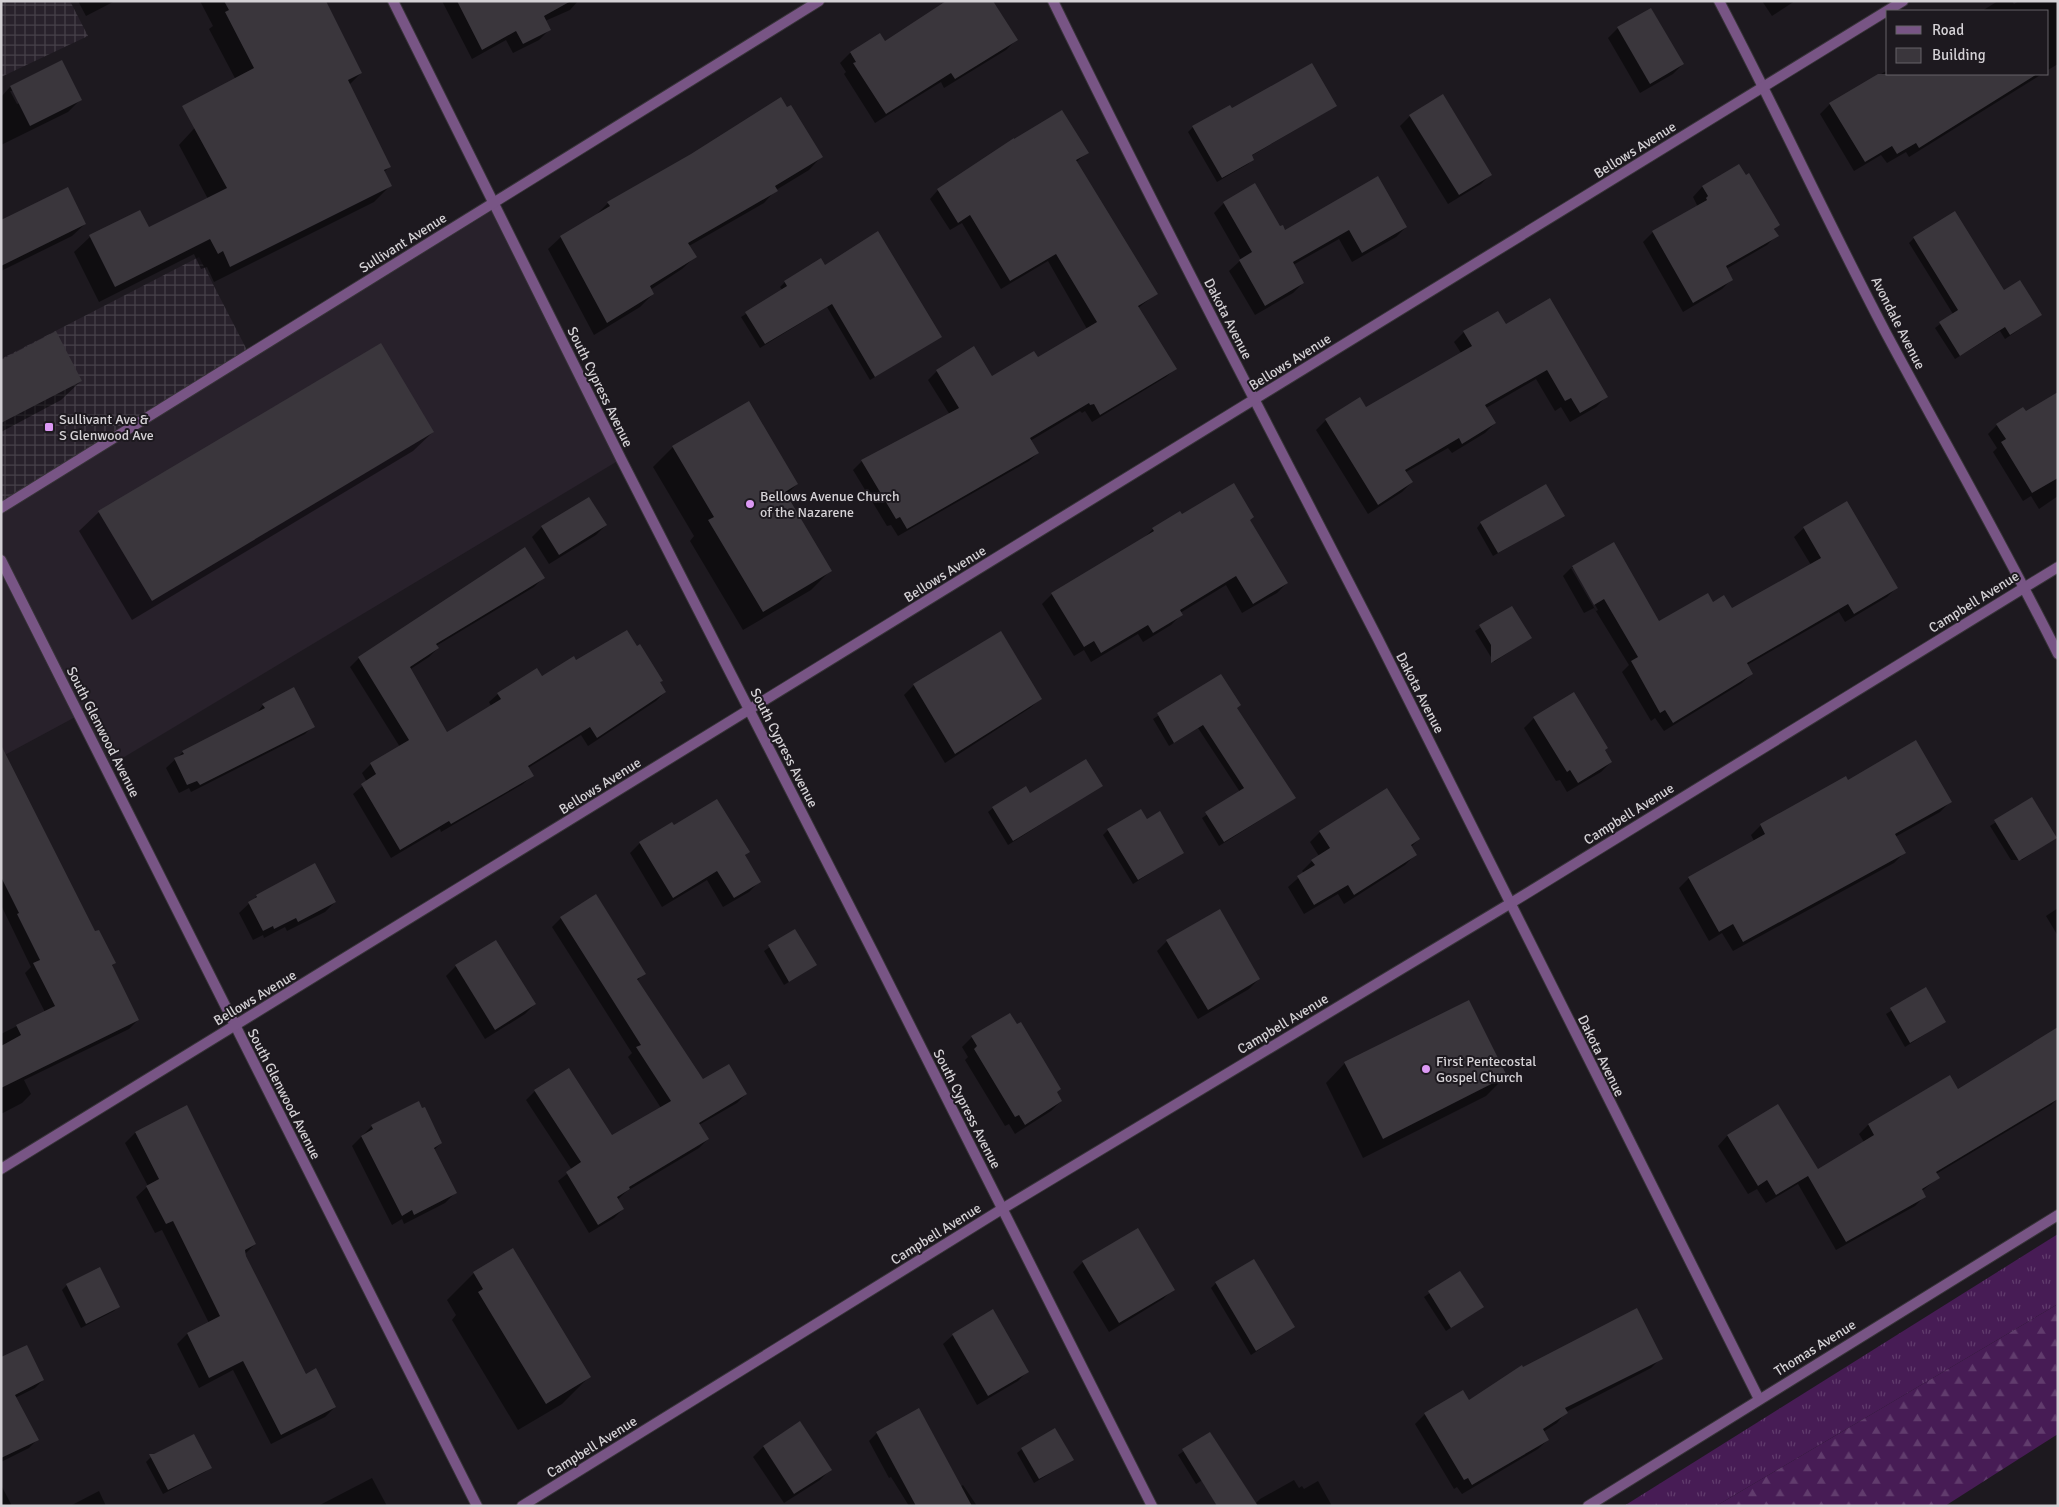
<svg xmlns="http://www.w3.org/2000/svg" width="2059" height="1507" font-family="Signika,sans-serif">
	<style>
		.built { fill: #28212b }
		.industrial { fill: url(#industrial-grid) }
		.grass { fill: url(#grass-tufts) }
		.forest { fill: url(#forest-firs) }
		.shadow { fill: #0007; fill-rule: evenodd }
		.building { fill: #3a363c }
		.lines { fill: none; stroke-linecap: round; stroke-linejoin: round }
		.minor-casing { stroke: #373338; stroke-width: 12 }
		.tertiary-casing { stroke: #373338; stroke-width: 12 }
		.minor { stroke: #785585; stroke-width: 10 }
		.tertiary { stroke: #785585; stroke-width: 10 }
		.poi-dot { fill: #dc99f4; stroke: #1d191f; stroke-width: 2 }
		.labels { text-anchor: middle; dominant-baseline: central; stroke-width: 4; stroke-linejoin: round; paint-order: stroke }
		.street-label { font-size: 14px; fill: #d4d1d5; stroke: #1d191f }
		.poi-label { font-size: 14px; fill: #d4d1d5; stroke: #1d191f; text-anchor: start }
	</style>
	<defs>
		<pattern id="industrial-grid" width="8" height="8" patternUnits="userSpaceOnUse" patternTransform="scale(1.25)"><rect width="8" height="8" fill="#28212b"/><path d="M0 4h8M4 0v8" fill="none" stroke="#464049"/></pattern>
		<pattern id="grass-tufts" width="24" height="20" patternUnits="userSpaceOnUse" patternTransform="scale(1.25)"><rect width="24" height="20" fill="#471c55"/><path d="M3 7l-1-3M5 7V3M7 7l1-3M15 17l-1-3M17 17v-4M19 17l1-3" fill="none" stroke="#613c6d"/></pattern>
		<pattern id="forest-firs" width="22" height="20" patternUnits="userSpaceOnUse" patternTransform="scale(1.25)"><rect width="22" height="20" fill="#471c55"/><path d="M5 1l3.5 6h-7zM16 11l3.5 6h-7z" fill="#613c6d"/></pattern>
	</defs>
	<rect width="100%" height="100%" fill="#1d191f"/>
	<path class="built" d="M494,202L621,459L106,768L79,715L1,757V508Z"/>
	<g class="industrial">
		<path d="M1,1H70L88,36L1,77Z"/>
		<path d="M199,257L249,354L1,508V359Z"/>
	</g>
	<path class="grass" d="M2058,1234V1304L1716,1506H1624Z"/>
	<path class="forest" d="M2058,1304V1434L1945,1506H1716Z"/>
	<g class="shadow">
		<path d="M78,1H115L86,16Z"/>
		<path d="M200,1H325L361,73L349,85L390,166L383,173L390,186L374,202L214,282L207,267L201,269L194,254L99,302L74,252L90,237L140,211L148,229L208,199L179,145L237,82L209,29L213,26Z"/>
		<path d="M442,1H578L570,10L545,21L549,30L539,40L513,53L506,40L472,59Z"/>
		<path d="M1762,1H1795L1772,16Z"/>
		<path d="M1998,1H2012L2014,4L2019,1H2058V64L2048,70V11H1982Z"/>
		<path d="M1651,9L1683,64L1673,74L1640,93L1608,38L1618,28Z"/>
		<path d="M880,35L885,42L1016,40L1006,50L944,88L941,82L875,123L844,74L846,72L840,63L850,53Z"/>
		<path d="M61,62L80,100L68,112L1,145V97L10,87ZM10,91H13L20,103L17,104Z"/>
		<path d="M1888,70V74H2042L1909,157L1906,152L1887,163L1881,155L1854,171L1820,114L1830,104Z"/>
		<path d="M1336,106L1251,156L1253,159L1248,164L1217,182L1188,132L1193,127L1231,110Z"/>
		<path d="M1410,116L1491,174L1481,184L1448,204L1400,126Z"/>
		<path d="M1087,153L1076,162L1156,294L1138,308L1175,369L1166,377L1092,422L1085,411L1082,413L1080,411L1030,441L1038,453L1029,461L898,536L891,525L887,526L853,470L862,461L950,415L928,380L937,371L992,378L1038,358L1087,329L1048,261L1001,289L962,223L950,230L930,199L938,190Z"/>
		<path d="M692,155L821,157L809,170L776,190L764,203L689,246L695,257L682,269L650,290L653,294L640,307L594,335L548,249L561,237L595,216L608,203Z"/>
		<path d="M1702,187L1778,225L1774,230L1777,235L1767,245L1726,269L1732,279L1722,289L1683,312L1643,242L1653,232L1698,207L1693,197Z"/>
		<path d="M1224,203L1285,231L1406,227L1396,237L1352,262L1339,239L1293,265L1303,283L1293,293L1255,315L1229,271L1241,260L1214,213Z"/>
		<path d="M1,221L85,224L72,236L1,271Z"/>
		<path d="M1914,238L2003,292L2041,315L2005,339L2000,331L1955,359L1935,328L1953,314L1909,243Z"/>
		<path d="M825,266L940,337L870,380L827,307L760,348L741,317L783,291L780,287L785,282Z"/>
		<path d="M1505,326L1606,397L1596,407L1570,422L1561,407L1555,411L1536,379L1486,408L1495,423L1485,433L1452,453L1448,448L1406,472L1412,482L1402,492L1368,514L1316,430L1326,420L1360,399L1366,408L1461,353L1454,342L1464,332Z"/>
		<path d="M1,362L81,381L61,400L1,432Z"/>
		<path d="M2058,393V496L2039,509L2031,496L2023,501L1993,452L1997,448L1988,434L1997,425L2025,413Z"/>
		<path d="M433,432L413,451L132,620L79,531L99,512Z"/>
		<path d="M673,447L797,484L786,495L830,571L811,590L743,630L690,541L694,536L653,467Z"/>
		<path d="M1179,513L1287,583L1277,593L1242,613L1226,585L1180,613L1181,615L1171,625L1143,642L1138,634L1091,662L1084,650L1074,656L1042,604L1052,594L1143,539L1153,529Z"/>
		<path d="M1563,516L1493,556L1477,528L1481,523Z"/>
		<path d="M606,525L596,535L549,564L532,537L542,527Z"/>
		<path d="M1804,528L1896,588L1887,597L1845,622L1839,612L1747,665L1752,674L1742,683L1664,731L1655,718L1651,721L1622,672L1629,665L1594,608L1584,613L1563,576L1571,568L1596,611L1598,610L1574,568H1571L1613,543L1659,623L1713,603L1731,610L1811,565L1794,537Z"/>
		<path d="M525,549L543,578L534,587L436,646L438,648L429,657L409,670L447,734L491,706L489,702L498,694L576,662L659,682L665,692L656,701L588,746L581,735L528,768L532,776L523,784L441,832L440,829L391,858L353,794L367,782L362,773L371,764L400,747L350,667L359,658Z"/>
		<path d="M1511,607L1530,638L1494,662L1475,631Z"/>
		<path d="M1220,676L1236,709L1289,802L1219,846L1202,818L1240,792L1198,728L1169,746L1153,719Z"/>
		<path d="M914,685L1040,699L1030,708L945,763L904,695Z"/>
		<path d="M263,705L313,726L305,734L191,792L189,788L179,793L166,768L183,752L256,714Z"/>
		<path d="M1534,718L1604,751L1611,762L1601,772L1567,792L1560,780L1556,781L1524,728Z"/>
		<path d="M1847,781L1950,802L1940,812L1895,837L1904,853L1894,863L1733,951L1722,933L1709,941L1679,888L1689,878L1754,841L1751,835L1761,825Z"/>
		<path d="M1101,786L1008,845L988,812L993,808Z"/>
		<path d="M1,791L115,963L111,967L138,1020L129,1029L24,1080L31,1094L22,1103L1,1114V1034L45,1012L25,973L31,967L1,905Z"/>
		<path d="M2031,799L2055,838L2022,860H2011L1990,826Z"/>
		<path d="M1147,821L1183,852L1133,884L1103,835L1108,830Z"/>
		<path d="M673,827L748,852L744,857L759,882L749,892L723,907L707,880L662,907L630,853L640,843Z"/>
		<path d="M1320,832L1419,839L1410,848L1415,855L1405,865L1344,904L1338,894L1304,914L1288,887L1304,873L1302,871L1312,861L1319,856L1310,842Z"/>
		<path d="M257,896L335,902L325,912L287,931L285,927L264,938L263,935L253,940L239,913Z"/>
		<path d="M2058,908V936L2046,916Z"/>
		<path d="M561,918L644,973L637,981L703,1081L746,1094L737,1103L699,1125L708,1139L699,1148L627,1191L617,1200L623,1209L614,1218L589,1233L558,1181L572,1170L526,1100L535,1091L569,1070L612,1137L661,1108L628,1057L632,1053L552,927Z"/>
		<path d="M795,930L816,965L784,985L764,951Z"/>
		<path d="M1167,941L1259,979L1249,989L1198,1019L1157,951Z"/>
		<path d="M456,966L535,1004L525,1014L485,1039L446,976Z"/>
		<path d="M1926,989L1944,1022L1905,1047L1886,1014Z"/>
		<path d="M972,1037L1056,1093L1061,1101L1051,1111L1015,1134L1009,1124L1005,1126L965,1060L968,1057L962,1047Z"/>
		<path d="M1345,1063L1506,1076L1486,1096L1363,1158L1326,1083Z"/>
		<path d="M1949,1076L1958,1090L2058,1098L2051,1105L1936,1174L1938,1178L1922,1191L1925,1196L1915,1206L1836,1250L1798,1184L1766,1203L1757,1189L1748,1194L1718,1146L1727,1136L1777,1106L1817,1171L1864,1142L1859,1134L1868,1125Z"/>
		<path d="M187,1107L255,1244L245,1254L305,1375L335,1407L325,1417L271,1444L233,1370L199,1388L177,1344L187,1334L209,1323L162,1230L155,1233L136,1197L148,1186L125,1143L135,1133Z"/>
		<path d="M372,1126L441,1143L434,1150L455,1193L445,1203L404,1224L402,1219L392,1225L352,1146Z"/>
		<path d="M1083,1262L1173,1289L1163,1299L1109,1332L1073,1272Z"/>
		<path d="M1460,1272L1482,1307L1446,1331L1424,1297Z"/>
		<path d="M474,1273L589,1377L562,1404L518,1430L452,1320L456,1315L447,1300Z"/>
		<path d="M1216,1283L1294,1327L1251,1355L1211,1288Z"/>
		<path d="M67,1285L119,1306L114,1311L81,1328L62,1290Z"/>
		<path d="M953,1335L1028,1371L1018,1381L977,1405L943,1344Z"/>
		<path d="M1661,1358L1651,1368L1566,1412L1557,1423L1543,1432L1548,1440L1538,1449L1462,1494L1457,1487L1454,1489L1415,1424L1425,1414L1468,1402L1523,1369Z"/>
		<path d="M1,1359L43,1380L35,1388L15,1398L37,1440L29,1448L1,1462Z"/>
		<path d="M800,1423L830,1470L820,1480L784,1503L753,1457L763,1447Z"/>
		<path d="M877,1433L960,1487L963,1485L977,1506H909L891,1477L889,1478L869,1441Z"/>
		<path d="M1210,1433L1224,1467L1196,1484L1178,1455Z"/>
		<path d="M1022,1449L1072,1460L1034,1483L1017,1453Z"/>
		<path d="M151,1457L210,1468L205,1472L163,1494L146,1462Z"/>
		<path d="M372,1478L387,1506H318Z"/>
		<path d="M1294,1480L1299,1488L1302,1486L1304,1489L1318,1481L1332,1506H1253L1260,1499Z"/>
		<path d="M1,1485L12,1506H1Z"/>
		<path d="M99,1491L106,1506H70Z"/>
	</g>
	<g class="building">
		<path d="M224,1H326L362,73L348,80L391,167L384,170L392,186L230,267L223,251L218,254L210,239L115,287L89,235L140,210L149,227L227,188L182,106L254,68L225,12L229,10Z"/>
		<path d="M457,1H571L544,16L551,30L523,44L516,31L482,50Z"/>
		<path d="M946,1H993L1018,40L955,79L951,73L886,114L853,63L856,62L850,52L880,33L885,41Z"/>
		<path d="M1651,8L1684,64L1650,84L1617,27Z"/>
		<path d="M62,60L82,100L30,126L10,86Z"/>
		<path d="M1312,63L1337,106L1252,155L1254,160L1222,178L1192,126L1230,105L1232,108Z"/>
		<path d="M1878,74H2037L1919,148L1916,143L1897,154L1892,146L1865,162L1829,103Z"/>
		<path d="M1443,94L1492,175L1459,195L1409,115Z"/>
		<path d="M781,97L787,107L791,105L823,157L775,186L778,191L688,243L697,257L650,286L654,294L607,323L560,236L610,206L607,202L691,154Z"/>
		<path d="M1062,110L1089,153L1076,160L1158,294L1138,306L1177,369L1100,415L1094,404L1090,405L1089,403L1030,438L1039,453L907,529L900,517L896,519L861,460L959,408L936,370L974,346L992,376L1034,351L1038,357L1097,322L1056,254L1010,281L970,215L958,223L937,189L1014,138V139Z"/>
		<path d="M1739,164L1746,175L1749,173L1780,225L1774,229L1779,236L1726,266L1733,280L1693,303L1652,231L1707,200L1706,198L1708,196L1702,186Z"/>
		<path d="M1378,176L1407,227L1362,253L1349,230L1293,262L1304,283L1265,306L1239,260L1252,252L1223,202L1255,183L1280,226L1283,225L1285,230Z"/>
		<path d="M68,187L86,224L1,266V220Z"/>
		<path d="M1955,211L2004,290L2020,280L2042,315L2010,335L2005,327L1960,356L1939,322L1958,310L1913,237Z"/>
		<path d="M878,231L942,337L875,377L832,304L765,344L745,312L787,286L784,281L821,258L825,265Z"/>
		<path d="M1550,298L1608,397L1580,413L1571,398L1565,401L1547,370L1485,405L1496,423L1462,444L1459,438L1405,470L1413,482L1378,505L1325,419L1360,397L1366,407L1472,346L1463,331L1498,311L1506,324Z"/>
		<path d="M56,331L82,381L1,423V360Z"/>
		<path d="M381,343L434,432L152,601L98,511Z"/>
		<path d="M2058,392V478L2032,493L2001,442L2006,439L1996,424L2023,407L2026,411Z"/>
		<path d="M749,401L798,484L785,492L832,571L763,612L708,520L714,517L672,446Z"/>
		<path d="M1234,483L1254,517L1250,520L1288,583L1253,604L1236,576L1180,610L1183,615L1153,633L1148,625L1101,653L1094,641L1084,647L1051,593L1154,531L1152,528L1180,511L1182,514Z"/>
		<path d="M1546,484L1565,516L1498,553L1480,522Z"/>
		<path d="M589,497L607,525L559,555L541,526Z"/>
		<path d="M1847,501L1898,588L1854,614L1848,604L1747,663L1753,674L1673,723L1665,710L1660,713L1631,661L1638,657L1604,599L1594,605L1572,566L1614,542L1659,621L1708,593L1713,602L1724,595L1732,608L1821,558L1803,527Z"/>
		<path d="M525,547L545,578L436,644L439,648L410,667L447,732L501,699L497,693L537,668L542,676L574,656L576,660L627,630L637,646L640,644L663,681L660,682L666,692L597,738L590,727L528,766L534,776L451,824L449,821L400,850L361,784L376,774L370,763L409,740L358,657Z"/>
		<path d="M1512,606L1532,638L1491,663V645L1479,625Z"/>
		<path d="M1001,631L1042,699L955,754L913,684Z"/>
		<path d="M1221,674L1241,705L1237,708L1296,798L1224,842L1205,812L1244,788L1203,725L1174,743L1157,713Z"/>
		<path d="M294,687L315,727L200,785L197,781L187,785L174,758L184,754L182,751L265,708L262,704Z"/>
		<path d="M1574,692L1608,748L1605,750L1612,762L1578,783L1570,770L1567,772L1533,717Z"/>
		<path d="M1916,740L1952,802L1895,834L1906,853L1743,942L1733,924L1719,932L1688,877L1765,834L1760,824L1846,776L1848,780Z"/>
		<path d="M1,745L95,931L99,930L116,963L112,965L139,1020L1,1088V1046L21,1035L16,1025L55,1006L33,963L40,960L17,914L19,913L1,877Z"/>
		<path d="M1086,759L1103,786L1013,841L992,807L1026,786L1030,793Z"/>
		<path d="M1387,788L1420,839L1411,845L1417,855L1354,895L1348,885L1314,905L1297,876L1315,865L1311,860L1330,848L1319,831Z"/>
		<path d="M2032,797L2057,838L2019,861L1994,820Z"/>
		<path d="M717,799L750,852L745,855L761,882L734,898L717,871L673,898L639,842L672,822L674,825Z"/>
		<path d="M1141,809L1147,819L1160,811L1184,853L1138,880L1107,829Z"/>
		<path d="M315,863L336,902L298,922L296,918L274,929L273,926L263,931L248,902L257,897L256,895Z"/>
		<path d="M596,894L646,974L637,979L703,1079L729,1064L747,1094L699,1123L709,1139L629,1187L630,1189L617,1197L624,1209L598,1225L566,1172L581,1162L534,1090L569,1068L612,1135L671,1101L636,1047L641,1045L560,917Z"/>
		<path d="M1220,909L1260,979L1208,1010L1166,940Z"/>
		<path d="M795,929L817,965L789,982L768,945Z"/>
		<path d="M496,940L536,1004L495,1030L455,965Z"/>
		<path d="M1926,987L1946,1022L1910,1043L1890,1008Z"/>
		<path d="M1469,1000L1507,1076L1383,1139L1344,1062Z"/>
		<path d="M1010,1013L1017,1024L1021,1022L1061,1089L1057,1092L1062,1101L1025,1125L1019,1115L1015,1117L974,1049L977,1046L971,1036Z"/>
		<path d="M2058,1027V1099L1936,1172L1940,1178L1922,1189L1926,1197L1846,1242L1808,1176L1776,1195L1767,1180L1758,1186L1727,1135L1778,1104L1818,1169L1874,1135L1868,1124L1950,1075L1958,1089Z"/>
		<path d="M419,1101L422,1108L425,1107L442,1143L434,1148L457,1193L414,1215L412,1210L402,1216L361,1136L373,1129L371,1125Z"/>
		<path d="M187,1105L256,1244L245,1250L246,1256L306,1374L316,1368L336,1407L281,1435L243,1361L209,1378L187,1333L220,1316L173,1221L166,1224L146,1186L159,1179L135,1132Z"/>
		<path d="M1138,1228L1175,1290L1119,1323L1082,1261Z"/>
		<path d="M513,1248L591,1377L546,1404L478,1292L483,1289L473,1272Z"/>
		<path d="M1254,1259L1295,1327L1256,1351L1215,1282Z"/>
		<path d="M100,1267L120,1307L86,1324L66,1284Z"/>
		<path d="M1460,1271L1484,1307L1451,1328L1428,1291Z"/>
		<path d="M1637,1308L1663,1359L1565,1408L1568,1413L1543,1429L1549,1440L1472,1485L1468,1478L1464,1480L1424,1413L1463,1390L1469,1400L1522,1365L1523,1367Z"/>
		<path d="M993,1309L1029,1372L988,1396L952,1334Z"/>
		<path d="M27,1345L44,1380L15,1395L39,1440L1,1458V1357Z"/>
		<path d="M919,1408L972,1506H916L876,1432Z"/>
		<path d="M800,1421L832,1470L794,1494L763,1446Z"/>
		<path d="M1055,1428L1074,1460L1039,1479L1021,1448Z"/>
		<path d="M1210,1432L1258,1506H1217L1182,1449Z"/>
		<path d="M194,1434L212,1468L168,1490L149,1454H154Z"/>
	</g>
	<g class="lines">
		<defs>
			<g id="minor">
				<path d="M393,1L621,459L874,954L1152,1506"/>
				<path d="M1053,1C1158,216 1269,427 1378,639C1507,892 1631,1146 1759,1399"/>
				<path d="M1719,1C1777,111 1829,225 1887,335C1944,441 2004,546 2058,654"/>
				<path d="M1,560L477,1506"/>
				<path d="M1,1169L1903,1"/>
				<path d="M522,1506L1002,1209L1511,903L2058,567"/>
				<path d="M1588,1506L2058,1215"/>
			</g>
			<path id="tertiary" d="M1,508L819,1"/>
		</defs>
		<use href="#minor" class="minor-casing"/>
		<use href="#tertiary" class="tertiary-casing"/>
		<use href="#minor" class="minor"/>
		<use href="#tertiary" class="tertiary"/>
	</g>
	<g class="poi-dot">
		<rect x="44" y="422" width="10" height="10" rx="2.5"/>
		<circle cx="750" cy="504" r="5"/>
		<circle cx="1426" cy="1069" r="5"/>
	</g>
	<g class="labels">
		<g class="street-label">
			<text transform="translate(1635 150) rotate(-32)">Bellows Avenue</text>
			<text transform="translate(403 243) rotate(-32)">Sullivant Avenue</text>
			<text transform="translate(1228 319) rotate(63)">Dakota Avenue</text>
			<text transform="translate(1898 323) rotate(63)">Avondale Avenue</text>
			<text transform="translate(1290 362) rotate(-32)">Bellows Avenue</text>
			<text transform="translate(600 387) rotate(64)">South Cypress Avenue</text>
			<text transform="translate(945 574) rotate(-32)">Bellows Avenue</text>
			<text transform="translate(1974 602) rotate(-32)">Campbell Avenue</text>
			<text transform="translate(1420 693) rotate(63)">Dakota Avenue</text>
			<text transform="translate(103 732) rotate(63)">South Glenwood Avenue</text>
			<text transform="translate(784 748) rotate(63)">South Cypress Avenue</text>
			<text transform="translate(600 786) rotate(-32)">Bellows Avenue</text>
			<text transform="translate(1629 814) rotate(-32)">Campbell Avenue</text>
			<text transform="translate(255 998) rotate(-31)">Bellows Avenue</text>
			<text transform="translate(1283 1024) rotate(-31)">Campbell Avenue</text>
			<text transform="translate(1601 1056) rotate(64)">Dakota Avenue</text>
			<text transform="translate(284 1094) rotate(63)">South Glenwood Avenue</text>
			<text transform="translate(967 1109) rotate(63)">South Cypress Avenue</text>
			<text transform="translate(936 1234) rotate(-32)">Campbell Avenue</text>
			<text transform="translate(1815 1348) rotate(-32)">Thomas Avenue</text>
			<text transform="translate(592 1447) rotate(-32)">Campbell Avenue</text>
		</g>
		<g class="poi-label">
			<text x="59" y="419">Sullivant Ave &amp;<tspan x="59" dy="16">S Glenwood Ave</tspan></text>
			<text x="760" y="496">Bellows Avenue Church<tspan x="760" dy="16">of the Nazarene</tspan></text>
			<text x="1436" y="1061">First Pentecostal<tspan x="1436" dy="16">Gospel Church</tspan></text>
		</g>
	</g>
	<rect width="2059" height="1507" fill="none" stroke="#d4d1d5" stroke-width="5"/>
	<rect x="1886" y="10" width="162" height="65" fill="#1d191f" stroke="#666368"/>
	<rect x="1896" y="26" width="25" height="8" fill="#785585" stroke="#666368"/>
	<text x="1932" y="35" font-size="15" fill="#d4d1d5">Road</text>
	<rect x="1896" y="48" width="25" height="15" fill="#3a363c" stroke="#666368"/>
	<text x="1932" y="60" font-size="15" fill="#d4d1d5">Building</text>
</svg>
